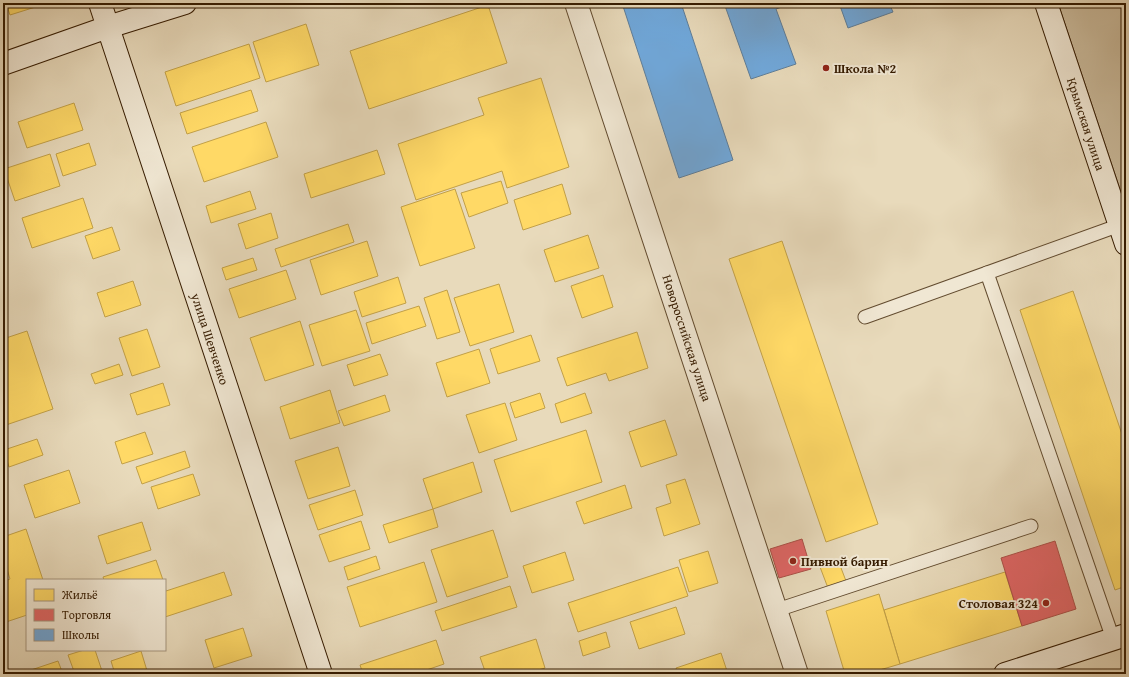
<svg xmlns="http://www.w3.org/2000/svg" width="1129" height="677" font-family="'Gentium Book Plus',serif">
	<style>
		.green { fill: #caba9b; stroke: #806a4e }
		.homes { fill: #ffd966; stroke: #c2a047 }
		.shops { fill: #e06666; stroke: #ad5047 }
		.schools { fill: #6fa8dc; stroke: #5e7e9a }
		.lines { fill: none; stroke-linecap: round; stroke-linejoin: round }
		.lane-casing { stroke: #624b2f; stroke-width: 15 }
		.street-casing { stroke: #624b2f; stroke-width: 24 }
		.secondary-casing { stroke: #351b00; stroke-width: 24 }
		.lane { stroke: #f0e7d3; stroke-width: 13 }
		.street { stroke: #f0e7d3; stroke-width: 22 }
		.secondary { stroke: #f0e7d3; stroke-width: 22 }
		.poi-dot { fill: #8f2418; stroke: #f0e7d3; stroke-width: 1.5 }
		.labels { text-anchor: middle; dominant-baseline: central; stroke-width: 4; stroke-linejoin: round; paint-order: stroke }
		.poi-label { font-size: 13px; font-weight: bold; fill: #351b00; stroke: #f0e7d3; text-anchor: start }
		.street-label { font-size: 13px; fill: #351b00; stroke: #f0e7d3 }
	</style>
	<rect width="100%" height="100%" fill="#e8dabb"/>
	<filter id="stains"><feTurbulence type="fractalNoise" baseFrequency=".005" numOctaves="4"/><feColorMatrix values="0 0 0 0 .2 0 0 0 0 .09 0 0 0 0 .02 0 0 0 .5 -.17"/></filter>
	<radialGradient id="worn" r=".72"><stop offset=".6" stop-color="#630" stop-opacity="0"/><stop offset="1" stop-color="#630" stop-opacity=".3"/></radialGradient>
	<path class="green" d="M1058,3H1126V207Z"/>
	<g class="homes">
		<path d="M6,3H45V4L10,15Z"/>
		<path d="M488,5L507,63L369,109L350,51Z"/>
		<path d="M306,24L319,65L266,82L253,42Z"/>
		<path d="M249,44L260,78L176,106L165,72Z"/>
		<path d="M541,78L569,167L507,188L502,171L416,200L398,144L484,115L478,98Z"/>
		<path d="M251,90L258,111L187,134L180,113Z"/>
		<path d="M74,103L83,130L27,148L18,122Z"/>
		<path d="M266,122L278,157L204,182L192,147Z"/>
		<path d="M89,143L96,165L63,176L56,154Z"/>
		<path d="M377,150L385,174L311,198L304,174Z"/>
		<path d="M50,154L60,186L15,201L4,169Z"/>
		<path d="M501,181L508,203L469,217L461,193Z"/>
		<path d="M562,184L571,214L523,230L514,200Z"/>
		<path d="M455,189L475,248L420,266L401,207Z"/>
		<path d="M250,191L256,209L211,223L206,206Z"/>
		<path d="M83,198L93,228L32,248L22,218Z"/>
		<path d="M271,213L278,238L246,249L238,224Z"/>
		<path d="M348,224L354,242L281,267L275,249Z"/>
		<path d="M112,227L120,250L93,259L85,236Z"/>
		<path d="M588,235L599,268L555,282L544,250Z"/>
		<path d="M367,241L378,276L321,295L310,260Z"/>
		<path d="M782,241L878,524L826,542L729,259Z"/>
		<path d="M253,258L257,270L226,280L222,268Z"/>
		<path d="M286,270L296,299L239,318L229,289Z"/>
		<path d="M603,275L613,307L582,318L571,286Z"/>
		<path d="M398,277L406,303L362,317L354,292Z"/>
		<path d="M133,281L141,305L105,317L97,293Z"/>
		<path d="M499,284L514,332L470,346L454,298Z"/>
		<path d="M447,290L460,332L437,339L424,298Z"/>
		<path d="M1073,291L1126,446V586L1115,590L1020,310Z"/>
		<path d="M419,306L426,326L372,344L366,323Z"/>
		<path d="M356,310L370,351L322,366L309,325Z"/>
		<path d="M300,321L314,365L265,381L250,338Z"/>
		<path d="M147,329L160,367L132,376L119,338Z"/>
		<path d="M27,331L53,409L3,426V339Z"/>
		<path d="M637,332L648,368L609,381L606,373L567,386L557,358Z"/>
		<path d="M531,335L540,361L498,374L490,349Z"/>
		<path d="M479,349L490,383L447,397L436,363Z"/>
		<path d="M380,354L388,375L354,386L347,365Z"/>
		<path d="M119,364L123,375L95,384L91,374Z"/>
		<path d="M163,383L170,405L137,415L130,394Z"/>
		<path d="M330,390L340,423L290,439L280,407Z"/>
		<path d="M540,393L545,408L515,418L510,403Z"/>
		<path d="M585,393L592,413L561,423L555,404Z"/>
		<path d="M385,395L390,411L344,426L338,411Z"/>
		<path d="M505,403L517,440L479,453L466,415Z"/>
		<path d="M665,420L677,455L641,467L629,432Z"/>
		<path d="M586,430L602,482L511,512L494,460Z"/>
		<path d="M145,432L153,454L122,464L115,442Z"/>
		<path d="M37,439L43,455L9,467L4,450Z"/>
		<path d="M338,447L350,486L308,499L295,461Z"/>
		<path d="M185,451L190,467L142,484L136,467Z"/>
		<path d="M473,462L482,492L433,509L423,479Z"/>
		<path d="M69,470L80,503L35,518L24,485Z"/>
		<path d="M193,474L200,495L158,509L151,487Z"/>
		<path d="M685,479L700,524L664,536L656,508L671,503L666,485Z"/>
		<path d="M625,485L632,508L584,524L576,502Z"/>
		<path d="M355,490L363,515L318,530L309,505Z"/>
		<path d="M433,509L438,527L389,543L383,525Z"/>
		<path d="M361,521L370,549L329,562L319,535Z"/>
		<path d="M142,522L151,550L107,564L98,536Z"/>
		<path d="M26,529L43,580H27V615L3,623V582L10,579L3,556V537Z"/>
		<path d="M493,530L508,577L447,597L431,550Z"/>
		<path d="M708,551L718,583L689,592L679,560Z"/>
		<path d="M565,552L574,580L532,593L523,566Z"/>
		<path d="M376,556L380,569L348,580L344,567Z"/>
		<path d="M156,560L163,580H104L103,577Z"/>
		<path d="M838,560L846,581L828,588L820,567Z"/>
		<path d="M424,562L437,602L360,627L347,587Z"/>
		<path d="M678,567L688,596L578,632L568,603Z"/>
		<path d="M224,572L232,595L165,617V587L166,591Z"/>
		<path d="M1005,572L1022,626L900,664L884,610Z"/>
		<path d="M510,586L517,607L442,631L435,611Z"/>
		<path d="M879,594L900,664L866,674H845L826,611Z"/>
		<path d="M676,607L685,634L639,649L630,622Z"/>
		<path d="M243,628L252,656L214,668L205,640Z"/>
		<path d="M606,632L610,647L583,656L579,641Z"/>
		<path d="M536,639L545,668L525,674H486L480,657Z"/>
		<path d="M436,640L444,664L415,674H363L360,665Z"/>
		<path d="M84,650H95L103,674H75L68,655Z"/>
		<path d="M141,651L148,674H115L111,661Z"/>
		<path d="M721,653L728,674H678L676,668Z"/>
		<path d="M58,661L63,674H19Z"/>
		<path d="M666,670L668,674H654Z"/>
		<path d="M459,671L460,674H449Z"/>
	</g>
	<g class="shops">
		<path d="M802,539L811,569L779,578L770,549Z"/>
		<path d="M1055,541L1076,609L1022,626L1001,558Z"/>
	</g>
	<g class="schools">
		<path d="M622,3H681L733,160L679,178Z"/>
		<path d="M724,3H793L776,9L796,64L751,79Z"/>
		<path d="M839,3H889L893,12L848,28Z"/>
	</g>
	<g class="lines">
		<defs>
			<g id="lane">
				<path d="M987,273L1113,639"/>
				<path d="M865,317L1120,225"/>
				<path d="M777,610L1031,526"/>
			</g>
			<path id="street" d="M576,3L797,674"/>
			<g id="secondary">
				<path d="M100,3L321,674"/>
				<path d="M1046,3L1126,244"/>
				<path d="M3,64L108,27L185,3"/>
				<path d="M1005,674L1126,635"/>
			</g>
		</defs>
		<use href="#lane" class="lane-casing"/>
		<use href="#street" class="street-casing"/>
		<use href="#secondary" class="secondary-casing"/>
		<use href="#lane" class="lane"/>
		<use href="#street" class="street"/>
		<use href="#secondary" class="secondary"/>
	</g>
	<g class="poi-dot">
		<circle cx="826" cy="68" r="4"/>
		<circle cx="793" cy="561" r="4"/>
		<circle cx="1046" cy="603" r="4"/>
	</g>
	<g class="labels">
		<g class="poi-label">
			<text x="834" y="68">Школа №2</text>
			<text x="801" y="561">Пивной барин</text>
			<text x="1038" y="603" text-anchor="end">Столовая 324</text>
		</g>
		<g class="street-label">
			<text transform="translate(1086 124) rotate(72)">Крымская улица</text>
			<text transform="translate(687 338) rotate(72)">Новороссийская улица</text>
			<text transform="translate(210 339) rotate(72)">улица Шевченко</text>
		</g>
	</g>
	<rect width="1129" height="677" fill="none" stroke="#e8dabb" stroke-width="16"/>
	<rect x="4" y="4" width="1121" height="669" fill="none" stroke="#351b00" stroke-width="2"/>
	<rect x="8" y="8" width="1113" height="661" fill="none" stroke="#351b00"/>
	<rect x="26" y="579" width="140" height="72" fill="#f0e7d3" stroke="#a5957f"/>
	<rect x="34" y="589" width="20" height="12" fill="#ffd966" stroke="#a5957f"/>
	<text x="62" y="599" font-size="12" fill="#351b00">Жильё</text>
	<rect x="34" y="609" width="20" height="12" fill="#e06666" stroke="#a5957f"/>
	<text x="62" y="619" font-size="12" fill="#351b00">Торговля</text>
	<rect x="34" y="629" width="20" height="12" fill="#6fa8dc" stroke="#a5957f"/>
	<text x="62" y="639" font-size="12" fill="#351b00">Школы</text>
	<rect width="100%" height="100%" filter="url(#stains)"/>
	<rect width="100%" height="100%" fill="url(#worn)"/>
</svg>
